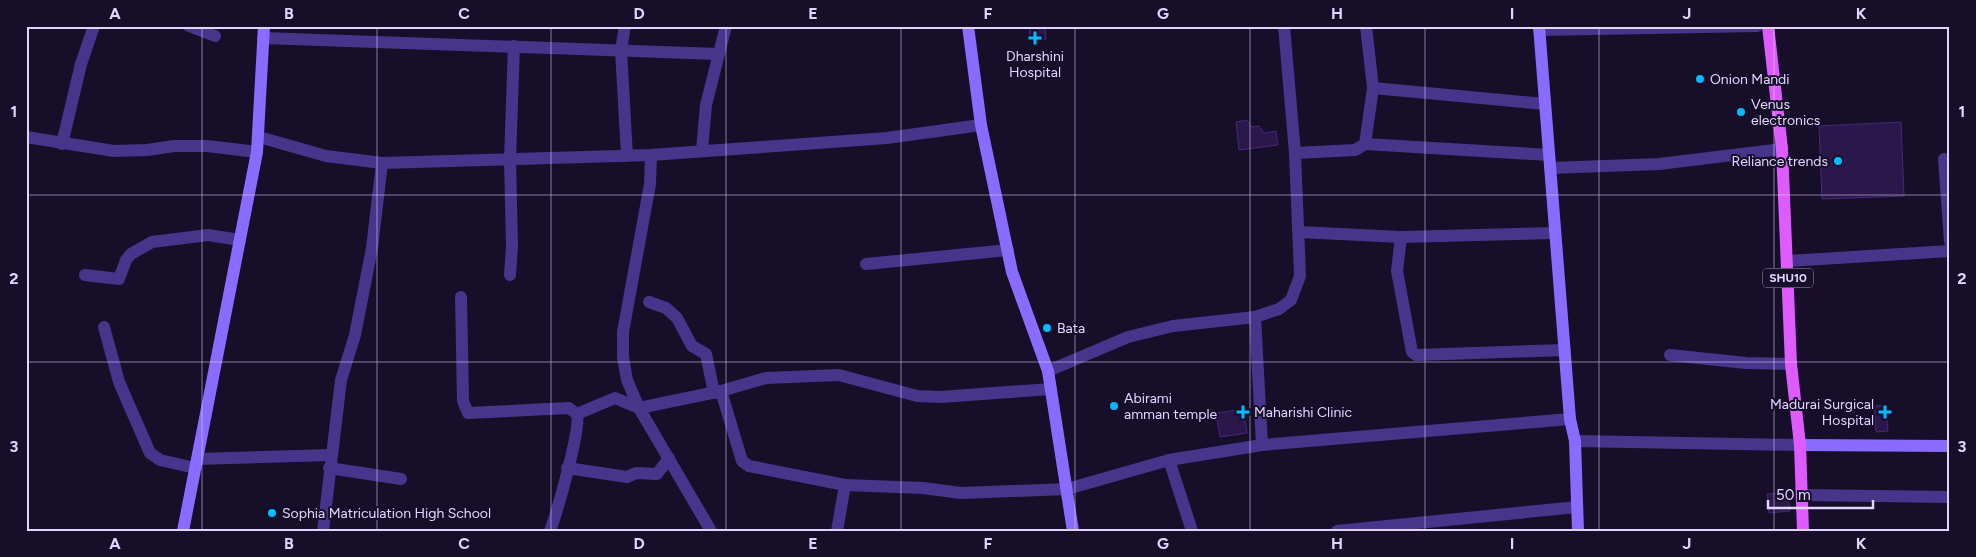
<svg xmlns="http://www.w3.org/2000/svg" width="1976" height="557" font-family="Figtree,sans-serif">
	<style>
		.building { fill: #2b184b; stroke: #462879 }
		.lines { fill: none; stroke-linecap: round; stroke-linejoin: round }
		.street { stroke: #47358c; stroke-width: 12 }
		.secondary { stroke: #896cff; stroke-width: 12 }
		.primary { stroke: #de5cff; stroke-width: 12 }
		.grid { fill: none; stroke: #e1d5ff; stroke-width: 1; stroke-opacity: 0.55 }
		.poi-dot { fill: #01baff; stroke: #170e29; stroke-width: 2 }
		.labels { text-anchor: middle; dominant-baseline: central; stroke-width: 4; stroke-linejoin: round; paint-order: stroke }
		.shield { fill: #170e29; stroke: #a499bf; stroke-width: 1 }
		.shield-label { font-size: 12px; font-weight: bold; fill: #e1d5ff }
		.poi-label { font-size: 14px; fill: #e1d5ff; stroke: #170e29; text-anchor: start }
		.neatline { fill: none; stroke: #e1d5ff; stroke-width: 2 }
		.grid-label { font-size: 16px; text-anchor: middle; font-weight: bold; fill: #e1d5ff }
	</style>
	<rect width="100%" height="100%" fill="#170e29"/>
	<g class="building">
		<path d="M1029,26L1045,28L1046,39L1030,40Z"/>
		<path d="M1247,120L1252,127L1259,126L1264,133L1276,131L1278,145L1239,150L1236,122Z"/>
		<path d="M1901,122L1904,196L1822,199L1819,126Z"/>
		<path d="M1886,405L1888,431L1876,432L1874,406Z"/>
		<path d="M1244,409L1247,433L1220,437L1216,413Z"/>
		<path d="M1788,492L1790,511L1769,513L1767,494Z"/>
	</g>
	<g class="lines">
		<g class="street">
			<path d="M189,26L215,36"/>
			<path d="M625,26L621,50L627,156"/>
			<path d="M1539,30L1757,26"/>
			<path d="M263,38L718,54"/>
			<path d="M1373,88L1544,104"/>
			<path d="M26,137L114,151L147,150L174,146H207L257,152"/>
			<path d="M259,137L326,156L382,163L651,155L887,138L981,125"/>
			<path d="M62,144L81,64L94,26"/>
			<path d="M1365,144L1549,155"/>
			<path d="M702,150L706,105L726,26"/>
			<path d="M1295,153L1355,150L1365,144L1373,88L1366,26"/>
			<path d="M651,155L650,184L623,332V357L627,380L639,408L711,531"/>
			<path d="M1944,159L1950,241"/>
			<path d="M1550,168L1659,164L1782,149"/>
			<path d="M1299,232L1401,237L1555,233"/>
			<path d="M1401,237L1397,271L1412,352L1416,355L1565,350"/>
			<path d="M1788,261L1950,251"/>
			<path d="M866,264L1008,250"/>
			<path d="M85,275L119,279L126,260L131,254L152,242L208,235L240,240"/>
			<path d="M510,275L512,246L510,159L514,46"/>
			<path d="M461,297L463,401L468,413L569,408L577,414C581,429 557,512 550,531"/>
			<path d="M649,302L666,308L677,318L692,346L706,354L714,393"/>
			<path d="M104,327L119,382L150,453L160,460L195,468"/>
			<path d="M1670,355L1746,363L1791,364"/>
			<path d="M1048,371L1128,337L1173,326L1255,317"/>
			<path d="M721,391L742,461L749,466L845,485"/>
			<path d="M577,414L615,398L639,408L721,391L766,378L839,375L917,396L940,397L1051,389"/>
			<path d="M1575,441L1800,445"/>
			<path d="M1262,445L1255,317L1279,309L1291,300L1300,276L1295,153L1284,26"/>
			<path d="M197,459L331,455"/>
			<path d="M1169,460L1192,531"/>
			<path d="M329,468L401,479"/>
			<path d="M567,468L627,477L636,473L657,474L669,458"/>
			<path d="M1801,495L1950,497"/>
			<path d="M323,531L341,380L355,335L372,248L382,163"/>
			<path d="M837,531L845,485L923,488L961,493L1067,489L1169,460L1262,445L1570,419"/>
			<path d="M1337,531L1577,507"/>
		</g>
		<g class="secondary">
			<path d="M968,26L981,125L1012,272L1048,371L1073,531"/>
			<path d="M1539,26L1570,419L1575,441L1578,531"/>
			<path d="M1800,445L1950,446"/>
			<path d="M183,531L257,152L264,26"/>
		</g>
		<path class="primary" d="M1768,26L1782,149L1791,364L1800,445L1803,531"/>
	</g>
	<path class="grid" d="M202,26V531M377,26V531M551,26V531M726,26V531M901,26V531M1075,26V531M1250,26V531M1425,26V531M1599,26V531M1774,26V531M26,195H1950M26,362H1950"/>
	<g class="poi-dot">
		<path d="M1032.5 30.5h5v5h5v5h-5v5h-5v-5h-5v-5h5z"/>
		<circle cx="1700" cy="79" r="5"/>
		<circle cx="1741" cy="112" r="5"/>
		<circle cx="1838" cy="161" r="5"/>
		<circle cx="1047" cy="328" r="5"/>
		<circle cx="1114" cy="406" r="5"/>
		<path d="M1240.5 404.5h5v5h5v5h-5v5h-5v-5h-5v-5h5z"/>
		<path d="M1882.5 404.5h5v5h5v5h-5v5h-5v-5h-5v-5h5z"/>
		<circle cx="272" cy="513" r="5"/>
	</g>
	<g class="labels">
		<rect class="shield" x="1763" y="268.5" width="50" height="19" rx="4"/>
		<g class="shield-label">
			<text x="1788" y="278">SHU10</text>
		</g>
		<g class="poi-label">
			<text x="1035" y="56" text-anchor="middle">Dharshini<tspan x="1035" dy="16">Hospital</tspan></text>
			<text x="1710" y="79">Onion Mandi</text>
			<text x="1751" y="104">Venus<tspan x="1751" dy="16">electronics</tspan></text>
			<text x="1828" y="161" text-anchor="end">Reliance trends</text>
			<text x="1057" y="328">Bata</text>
			<text x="1124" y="398">Abirami<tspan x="1124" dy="16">amman temple</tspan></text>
			<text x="1874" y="404" text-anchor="end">Madurai Surgical<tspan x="1874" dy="16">Hospital</tspan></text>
			<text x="1254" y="412">Maharishi Clinic</text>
			<text x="282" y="513">Sophia Matriculation High School</text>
		</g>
	</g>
	<rect width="1976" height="557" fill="none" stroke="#170e29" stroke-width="55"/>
	<path d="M1768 500v8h105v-8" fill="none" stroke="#e1d5ff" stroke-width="2.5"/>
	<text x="1776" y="500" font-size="15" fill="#e1d5ff" stroke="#170e29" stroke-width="4" paint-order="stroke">50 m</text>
	<rect x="28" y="28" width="1920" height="502" class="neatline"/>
	<g class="grid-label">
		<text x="115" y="19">A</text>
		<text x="289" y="19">B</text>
		<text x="464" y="19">C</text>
		<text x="639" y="19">D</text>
		<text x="813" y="19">E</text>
		<text x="988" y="19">F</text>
		<text x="1163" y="19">G</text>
		<text x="1337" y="19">H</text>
		<text x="1512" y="19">I</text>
		<text x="1687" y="19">J</text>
		<text x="1861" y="19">K</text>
		<text x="14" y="117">1</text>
		<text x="1962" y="117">1</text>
		<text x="14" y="284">2</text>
		<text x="1962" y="284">2</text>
		<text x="14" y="452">3</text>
		<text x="1962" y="452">3</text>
		<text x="115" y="549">A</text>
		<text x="289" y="549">B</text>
		<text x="464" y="549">C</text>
		<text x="639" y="549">D</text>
		<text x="813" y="549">E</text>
		<text x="988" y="549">F</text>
		<text x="1163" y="549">G</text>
		<text x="1337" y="549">H</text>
		<text x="1512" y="549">I</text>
		<text x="1687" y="549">J</text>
		<text x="1861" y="549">K</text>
	</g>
</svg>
